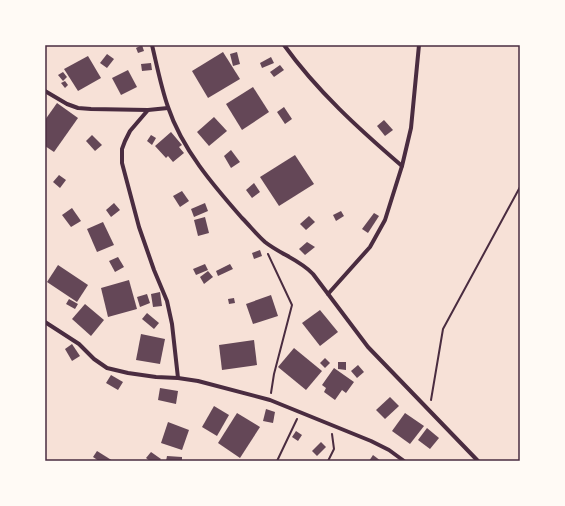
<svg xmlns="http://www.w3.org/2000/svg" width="565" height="506" font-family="'IBM Plex Sans',sans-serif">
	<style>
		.building { fill: #644757 }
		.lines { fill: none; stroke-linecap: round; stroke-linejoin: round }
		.path { stroke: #4a2c40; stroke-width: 2 }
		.minor { stroke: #4a2c40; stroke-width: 4 }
		.neatline { fill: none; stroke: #4a2c40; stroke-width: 1.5 }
	</style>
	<rect width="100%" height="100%" fill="#f7e1d7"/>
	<g class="building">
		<path d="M142,45L144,51L138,53L136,48Z"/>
		<path d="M223,52L240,79L208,98L192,71Z"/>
		<path d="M237,52L240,64L233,66L230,54Z"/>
		<path d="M107,54L114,59L107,68L100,63Z"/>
		<path d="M88,56L101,78L78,91L64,69Z"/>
		<path d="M271,57L274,63L262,68L260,63Z"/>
		<path d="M151,63L152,70L142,71L141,64Z"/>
		<path d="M280,65L284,70L274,77L270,72Z"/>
		<path d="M128,70L137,87L121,95L112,78Z"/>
		<path d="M63,72L67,77L63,81L58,75Z"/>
		<path d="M65,81L68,85L65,88L61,83Z"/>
		<path d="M253,87L269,112L242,130L226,104Z"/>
		<path d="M57,103L78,118L54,152L45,146V120Z"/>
		<path d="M284,107L292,119L285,124L277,112Z"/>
		<path d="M214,117L227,131L209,146L197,132Z"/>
		<path d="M384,120L393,130L385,136L377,126Z"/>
		<path d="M171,132L182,145L179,147L184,153L173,162L168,156L166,158L155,146Z"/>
		<path d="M92,135L102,145L95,151L86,141Z"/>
		<path d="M151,135L156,138L152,145L147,141Z"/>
		<path d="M231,150L240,162L231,168L224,156Z"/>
		<path d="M295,155L314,184L279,206L260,177Z"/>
		<path d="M59,175L66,180L60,188L53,182Z"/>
		<path d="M254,183L260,192L252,198L246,190Z"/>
		<path d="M182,191L189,201L180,207L173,196Z"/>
		<path d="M114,203L120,210L111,217L106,210Z"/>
		<path d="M205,203L208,211L194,217L191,209Z"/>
		<path d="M72,208L81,221L71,227L62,215Z"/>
		<path d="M341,211L344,216L336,221L333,215Z"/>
		<path d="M374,213L379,216L368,233L362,229Z"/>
		<path d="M309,216L315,222L306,230L300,224Z"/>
		<path d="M205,217L209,233L198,236L194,220Z"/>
		<path d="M103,222L114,245L97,252L87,229Z"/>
		<path d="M307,242L315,247L305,255L299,249Z"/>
		<path d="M260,250L262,256L254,259L252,253Z"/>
		<path d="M118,257L124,267L115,272L109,261Z"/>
		<path d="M205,264L208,270L196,275L193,269Z"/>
		<path d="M230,264L233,269L218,276L216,271Z"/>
		<path d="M58,265L88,285L77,302L47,282Z"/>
		<path d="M208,271L213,277L204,284L200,277Z"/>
		<path d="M129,280L137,309L108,317L101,288Z"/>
		<path d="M160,292L162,306L153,307L151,294Z"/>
		<path d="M147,294L150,303L140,307L137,297Z"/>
		<path d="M271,295L278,316L253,324L246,304Z"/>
		<path d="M234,298L235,303L229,304L228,299Z"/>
		<path d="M69,299L78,304L75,309L66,304Z"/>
		<path d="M85,304L104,320L91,336L72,319Z"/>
		<path d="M320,310L338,332L320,346L302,323Z"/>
		<path d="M147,313L159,323L154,329L142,319Z"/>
		<path d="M141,334L165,339L160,364L136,360Z"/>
		<path d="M254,340L257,365L222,370L219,345Z"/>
		<path d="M72,344L80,356L72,361L65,349Z"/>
		<path d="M294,348L322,371L306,390L278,367Z"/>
		<path d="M325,358L330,363L325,368L320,363Z"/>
		<path d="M338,362H346V370L338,369Z"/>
		<path d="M358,365L364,372L357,378L351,371Z"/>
		<path d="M334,368L354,382L346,393L342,390L335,400L324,392L326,388L322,385Z"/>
		<path d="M111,375L123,382L118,390L106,383Z"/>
		<path d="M160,388L178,391L176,404L158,400Z"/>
		<path d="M390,397L399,406L385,419L376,410Z"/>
		<path d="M214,406L229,415L217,436L202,427Z"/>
		<path d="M266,409L275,412L273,423L263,421Z"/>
		<path d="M237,413L260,427L240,458L218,443Z"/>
		<path d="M405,413L424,426L410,444L392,431Z"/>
		<path d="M168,422L189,430L182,450L161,443Z"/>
		<path d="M427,428L439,438L430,449L418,440Z"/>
		<path d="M296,431L302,435L298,441L292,437Z"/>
		<path d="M321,442L326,447L317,456L312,451Z"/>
		<path d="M97,451L113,461H99L93,457Z"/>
		<path d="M151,452L161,459L159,461H150L146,458Z"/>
		<path d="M373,455L381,461H369Z"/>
		<path d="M167,456L182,457V461H166Z"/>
	</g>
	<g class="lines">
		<g class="path">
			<path d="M268,254L292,305L274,374L271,393"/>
			<path d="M431,400L443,329L520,187"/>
			<path d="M277,461L297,419"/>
			<path d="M328,461L334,449L332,434"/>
		</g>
		<g class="minor">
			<path d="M152,45C157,66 161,87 168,107C182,149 213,185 242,218C250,226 257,235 265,242C280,254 300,260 313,274L368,347L478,461"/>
			<path d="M284,45C317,91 359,129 402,166"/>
			<path d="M45,91L67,104L78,108L91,109L148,110L168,108"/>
			<path d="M148,110L130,131L125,141L122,149V163L139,227L154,270L167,301L172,324L178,378"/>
			<path d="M328,294L370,247L385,220L402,166L411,128L419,45"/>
			<path d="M45,322L79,344L94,359L107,368L128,373L156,377L178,378L198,381L270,400L371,441L389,450L404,461"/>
		</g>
	</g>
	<rect width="565" height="506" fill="none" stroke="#fffaf5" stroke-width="92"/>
	<rect x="46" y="46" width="473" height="414" class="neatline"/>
</svg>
